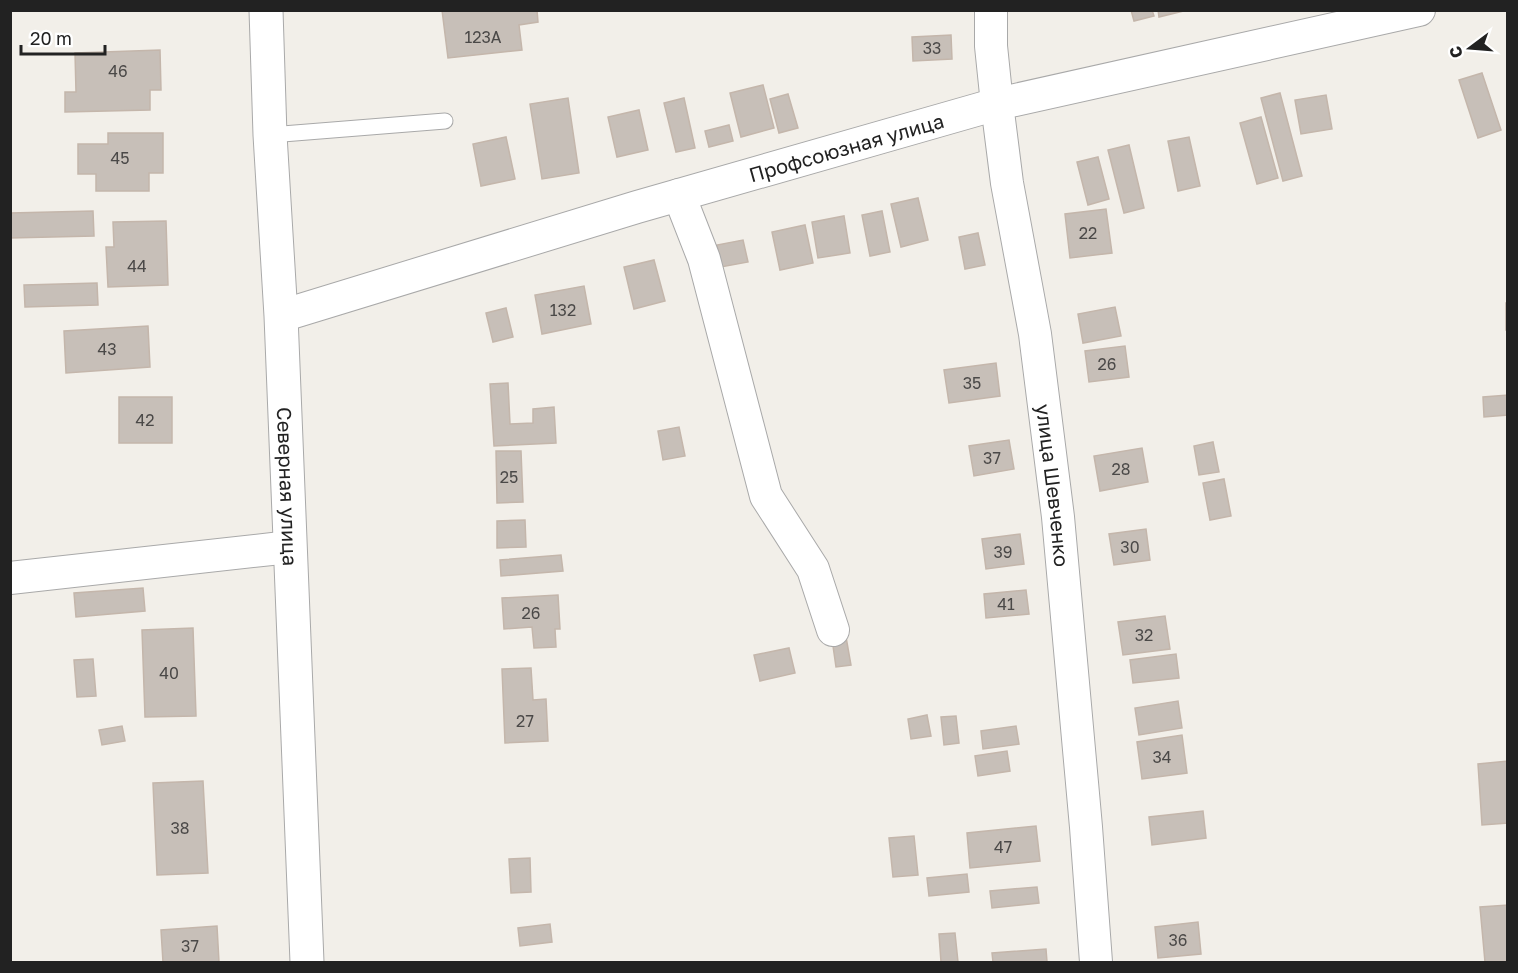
<svg xmlns="http://www.w3.org/2000/svg" width="1518" height="973" font-family="'Golos Text',sans-serif">
	<style>
		.building { fill: #c7bfb8; stroke: #c4b6ab; stroke-width: 1.5 }
		.lines { fill: none; stroke-linecap: round; stroke-linejoin: round }
		.service-casing { stroke: #a9a9a9; stroke-width: 17 }
		.minor-casing { stroke: #a9a9a9; stroke-width: 34 }
		.tertiary-casing { stroke: #a9a9a9; stroke-width: 35 }
		.service { stroke: #fff; stroke-width: 15 }
		.minor { stroke: #fff; stroke-width: 32 }
		.tertiary { stroke: #fff; stroke-width: 33 }
		.labels { text-anchor: middle; dominant-baseline: central; stroke-width: 4.5; stroke-linejoin: round; paint-order: stroke }
		.number-label { font-size: 16px; fill: #4b4948 }
		.street-label { font-size: 20px; fill: #222; stroke: #fff }
	</style>
	<rect width="100%" height="100%" fill="#f2efe9"/>
	<g class="building">
		<path d="M442,10H537L538,22L519,25L522,50L448,58Z"/>
		<path d="M1131,10H1152L1154,16L1134,21Z"/>
		<path d="M1158,10H1184V11L1159,17Z"/>
		<path d="M951,35L952,59L913,61L912,37Z"/>
		<path d="M160,50L161,90H150V110L65,112V92H76L75,53Z"/>
		<path d="M1482,73L1501,130L1478,138L1459,80Z"/>
		<path d="M763,85L774,128L741,137L730,93Z"/>
		<path d="M1280,93L1302,176L1283,181L1261,98Z"/>
		<path d="M788,94L798,128L779,133L770,99Z"/>
		<path d="M1326,95L1332,129L1301,134L1295,100Z"/>
		<path d="M568,98L579,173L542,179L530,104Z"/>
		<path d="M684,98L695,148L676,152L664,103Z"/>
		<path d="M639,110L648,150L617,157L608,117Z"/>
		<path d="M1261,117L1278,178L1257,184L1240,123Z"/>
		<path d="M729,125L733,141L709,147L705,131Z"/>
		<path d="M108,133H163V173H149V191H96V174H78V144H108Z"/>
		<path d="M506,137L515,179L481,186L473,144Z"/>
		<path d="M1189,137L1200,186L1178,191L1168,141Z"/>
		<path d="M1129,145L1144,208L1124,213L1108,150Z"/>
		<path d="M1098,157L1109,199L1088,205L1077,162Z"/>
		<path d="M918,198L928,240L901,247L891,204Z"/>
		<path d="M1106,209L1112,253L1070,258L1065,214Z"/>
		<path d="M93,211L94,236L10,238V213Z"/>
		<path d="M882,211L890,252L870,256L862,215Z"/>
		<path d="M844,216L850,253L818,258L812,222Z"/>
		<path d="M166,221L168,285L108,287L106,247H114L113,222Z"/>
		<path d="M805,225L813,263L780,270L772,232Z"/>
		<path d="M978,233L985,265L965,269L959,237Z"/>
		<path d="M743,240L748,262L721,267L717,245Z"/>
		<path d="M654,260L665,301L634,309L624,267Z"/>
		<path d="M97,283L98,305L25,307L24,285Z"/>
		<path d="M584,286L591,324L542,334L535,295Z"/>
		<rect x="1506" y="303" width="2" height="27"/>
		<path d="M1115,307L1121,336L1083,343L1078,314Z"/>
		<path d="M506,308L513,337L493,342L486,313Z"/>
		<path d="M148,326L150,367L66,373L64,331Z"/>
		<path d="M1125,346L1129,377L1089,382L1085,351Z"/>
		<path d="M996,363L1000,396L949,403L944,370Z"/>
		<path d="M508,383L510,424L533,423V409L554,407L556,443L494,446L490,384Z"/>
		<path d="M1508,395V415L1484,417L1483,397Z"/>
		<rect x="119" y="397" width="53" height="46"/>
		<path d="M679,427L685,456L663,460L658,431Z"/>
		<path d="M1009,440L1014,469L974,476L969,446Z"/>
		<path d="M1213,442L1219,472L1199,475L1194,446Z"/>
		<path d="M1142,448L1148,482L1100,491L1094,456Z"/>
		<path d="M496,451H521L523,502L497,503Z"/>
		<path d="M1224,479L1231,516L1210,520L1203,483Z"/>
		<path d="M525,520L526,547L497,548V521Z"/>
		<path d="M1146,529L1150,560L1114,565L1109,534Z"/>
		<path d="M1020,534L1024,564L986,569L982,539Z"/>
		<path d="M561,555L563,571L501,576L500,560Z"/>
		<path d="M143,588L145,611L76,617L74,593Z"/>
		<path d="M1026,590L1029,614L986,618L984,594Z"/>
		<path d="M558,595L560,629H555L556,647L534,648L532,627L504,629L502,598Z"/>
		<path d="M1165,616L1170,649L1123,655L1118,622Z"/>
		<path d="M193,628L196,716L145,717L142,630Z"/>
		<path d="M846,637L851,665L836,667L832,639Z"/>
		<path d="M789,648L795,673L760,681L754,655Z"/>
		<path d="M1176,654L1179,678L1133,683L1130,660Z"/>
		<path d="M93,659L96,696L77,697L74,660Z"/>
		<path d="M531,668L533,700L546,699L548,741L505,743L502,669Z"/>
		<path d="M1178,701L1182,728L1139,735L1135,708Z"/>
		<path d="M927,715L931,736L911,739L908,719Z"/>
		<path d="M956,716L959,743L944,745L941,717Z"/>
		<path d="M122,726L125,741L102,745L99,730Z"/>
		<path d="M1016,726L1019,744L983,749L981,731Z"/>
		<path d="M1182,735L1187,773L1142,779L1137,742Z"/>
		<path d="M1007,751L1010,771L978,776L975,756Z"/>
		<path d="M1508,761V823L1482,825L1478,764Z"/>
		<path d="M203,781L208,873L157,875L153,783Z"/>
		<path d="M1203,811L1206,838L1152,845L1149,817Z"/>
		<path d="M1036,826L1040,861L970,868L967,833Z"/>
		<path d="M914,836L918,875L893,877L889,838Z"/>
		<path d="M530,858L531,892L511,893L509,859Z"/>
		<path d="M967,874L969,892L929,896L927,878Z"/>
		<path d="M1037,887L1039,903L992,908L990,891Z"/>
		<path d="M1508,905V962H1485L1480,907Z"/>
		<path d="M1198,922L1201,954L1158,958L1155,927Z"/>
		<path d="M550,924L552,942L520,946L518,928Z"/>
		<path d="M217,926L219,962H163L161,930Z"/>
		<path d="M955,933L958,962H941L939,934Z"/>
		<path d="M1046,949L1047,962H993L992,953Z"/>
	</g>
	<g class="lines">
		<defs>
			<path id="service" d="M270,135L445,121"/>
			<g id="minor">
				<path id="s1" d="M991,10V46L997,104L1007,183L1035,334L1058,517L1086,827L1096,962"/>
				<path d="M679,195L704,259L766,496L813,569L833,630"/>
				<path id="s2" d="M281,316L637,207L997,104L1419,10"/>
				<path d="M10,578L290,547"/>
			</g>
			<g id="tertiary">
				<path id="s3" d="M266,10L270,135L281,316L307,962"/>
			</g>
		</defs>
		<use href="#service" class="service-casing"/>
		<use href="#minor" class="minor-casing"/>
		<use href="#tertiary" class="tertiary-casing"/>
		<use href="#service" class="service"/>
		<use href="#minor" class="minor"/>
		<use href="#tertiary" class="tertiary"/>
	</g>
	<g class="labels">
		<g class="number-label">
			<text x="483" y="37">123А</text>
			<text x="932" y="48">33</text>
			<text x="118" y="71">46</text>
			<text x="120" y="158">45</text>
			<text x="1088" y="233">22</text>
			<text x="137" y="266">44</text>
			<text x="563" y="310">132</text>
			<text x="107" y="349">43</text>
			<text x="1107" y="364">26</text>
			<text x="972" y="383">35</text>
			<text x="145" y="420">42</text>
			<text x="992" y="458">37</text>
			<text x="1121" y="469">28</text>
			<text x="509" y="477">25</text>
			<text x="1130" y="547">30</text>
			<text x="1003" y="552">39</text>
			<text x="1006" y="604">41</text>
			<text x="531" y="613">26</text>
			<text x="1144" y="635">32</text>
			<text x="169" y="673">40</text>
			<text x="525" y="721">27</text>
			<text x="1162" y="757">34</text>
			<text x="180" y="828">38</text>
			<text x="1003" y="847">47</text>
			<text x="1178" y="940">36</text>
			<text x="190" y="946">37</text>
		</g>
		<g class="street-label">
			<text stroke="none"><textPath href="#s2" startOffset="590">Профсоюзная улица</textPath></text>
			<text stroke="none"><textPath href="#s1" startOffset="480">улица Шевченко</textPath></text>
			<text stroke="none"><textPath href="#s3" startOffset="477">Северная улица</textPath></text>
		</g>
	</g>
	<rect width="1518" height="973" fill="none" stroke="#222222" stroke-width="24"/>
	<g transform="translate(1470 48) rotate(254)" stroke="#ffffff" stroke-width="4.5" paint-order="stroke">
	<path d="M0-4.5L10 22L0 15L-10 22Z" fill="#222222"/>
	<text y="-9" font-size="16" font-weight="bold" text-anchor="middle" fill="#222222">С</text>
	</g>
	<path d="M21 45v9h84v-9" fill="none" stroke="#222222" stroke-width="3"/>
	<text x="30" y="45" font-size="18" fill="#222222" stroke="#ffffff" stroke-width="4.5" paint-order="stroke">20 m</text>
</svg>
